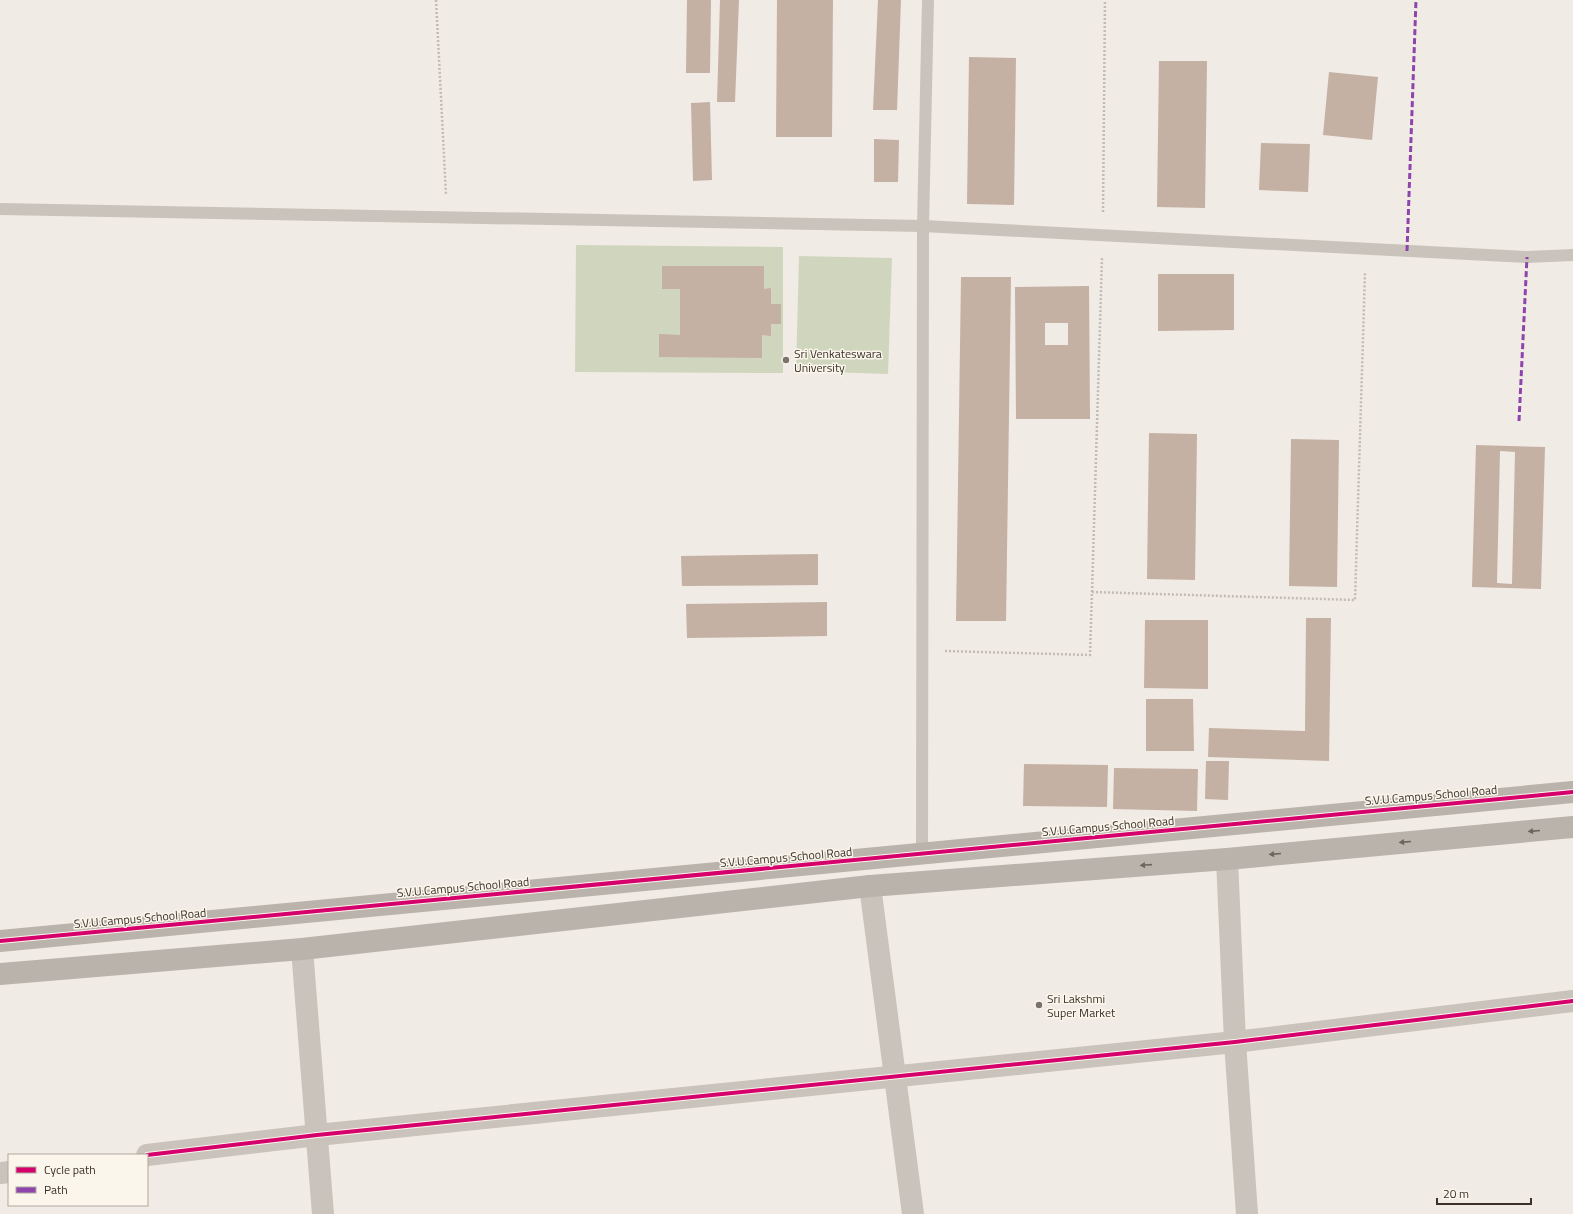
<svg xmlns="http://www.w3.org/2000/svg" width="1573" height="1214" font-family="'Titillium Web',sans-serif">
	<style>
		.green { fill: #d0d6bd }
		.building { fill: #c5b0a4; fill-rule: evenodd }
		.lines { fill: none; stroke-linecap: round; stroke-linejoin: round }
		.path { stroke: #c2bbb4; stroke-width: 2.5; stroke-dasharray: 2 2; stroke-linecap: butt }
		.lane { stroke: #c9c3bc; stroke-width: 12 }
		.street { stroke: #c9c3bc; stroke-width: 22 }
		.secondary { stroke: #bab3ac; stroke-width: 22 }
		.quiet { stroke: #8e44ad; stroke-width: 3; stroke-dasharray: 6 3; stroke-linecap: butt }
		.cycleway-casing { stroke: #fbf6ec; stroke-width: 6 }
		.cycleway { stroke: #d6006c; stroke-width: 4 }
		.oneway { fill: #6e655e }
		.poi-dot { fill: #7a726b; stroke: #fbf6ec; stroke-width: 1.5 }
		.labels { text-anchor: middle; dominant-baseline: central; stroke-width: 3; stroke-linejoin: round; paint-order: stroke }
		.poi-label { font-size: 12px; fill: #3b312a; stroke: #fbf6ec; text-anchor: start }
		.street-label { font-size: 12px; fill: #3b312a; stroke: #fbf6ec }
	</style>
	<rect width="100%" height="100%" fill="#f0ebe4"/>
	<g class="green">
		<path d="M576,245L783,247V373L575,372Z"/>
		<path d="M799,256L892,258L888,374L796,371Z"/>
	</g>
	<g class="building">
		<path d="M687,0H711L710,73H686Z"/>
		<path d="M720,0H739L735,102H717Z"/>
		<path d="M777,0H833L832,137H776Z"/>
		<path d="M878,0H901L897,110H873Z"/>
		<path d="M969,57L1016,58L1014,205L967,204Z"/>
		<path d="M1159,61H1207L1205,208L1157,207Z"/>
		<path d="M1329,72L1378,77L1372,140L1323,135Z"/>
		<path d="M710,102L712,180L693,181L691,103Z"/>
		<path d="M874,139L899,140L898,182H874Z"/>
		<path d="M1261,143L1310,144L1308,192L1259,190Z"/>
		<path d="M662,266H764V289L771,288V304H781V324H771V336L762,335V358L659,357V334L680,335V289H662Z"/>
		<path d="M1158,274H1234V330L1158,331Z"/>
		<path d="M961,277H1011L1006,621H956Z"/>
		<path d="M1089,286L1090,419H1016L1015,287ZM1045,323H1068V345H1045Z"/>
		<path d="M1149,433L1197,434L1195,580L1147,579Z"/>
		<path d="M1291,439L1339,440L1337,587L1289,586Z"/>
		<path d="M1476,445L1545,447L1541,589L1472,587ZM1500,451L1515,452L1512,584L1497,583Z"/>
		<path d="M818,554V585L682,586L681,556Z"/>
		<path d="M827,602V636L687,638L686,604Z"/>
		<path d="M1306,618H1331L1329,761L1208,757L1209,728L1305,731Z"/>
		<path d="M1145,620H1208V689L1144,688Z"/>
		<path d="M1146,699H1193L1194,751H1146Z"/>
		<path d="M1206,761H1229L1228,800L1205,799Z"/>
		<path d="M1024,764L1108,765L1107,807L1023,806Z"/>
		<path d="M1114,768L1198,769L1197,811L1113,809Z"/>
	</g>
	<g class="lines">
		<g class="path">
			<path d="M436,0L446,195"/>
			<path d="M1103,212L1105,0"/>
			<path d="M1092,592L1102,257"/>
			<path d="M945,651L1090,655L1092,592L1355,600L1365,272"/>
		</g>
		<g class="lane">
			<path d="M0,209L923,226L928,0"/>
			<path d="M922,854L923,226L1527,257L1573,255"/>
		</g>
		<g class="street">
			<path d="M1227,859L1235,1042L1247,1214"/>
			<path d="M870,886L913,1214"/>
			<path d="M302,949L323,1214"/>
			<path d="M147,1155L317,1135L1235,1042L1573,1001"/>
			<path d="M0,1173L9,1172"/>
		</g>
		<g class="secondary">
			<path d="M0,941L1573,792"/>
			<path d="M0,974L302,949L870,886L1227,859L1573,827"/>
		</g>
		<g class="quiet">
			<path d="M1407,251L1416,0"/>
			<path d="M1519,421L1527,257"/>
		</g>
		<defs>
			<g id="cycleway">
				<path d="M0,941L1573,792"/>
				<path d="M147,1155L317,1135L1235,1042L1573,1001"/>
			</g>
		</defs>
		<use href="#cycleway" class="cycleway-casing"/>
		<use href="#cycleway" class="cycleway"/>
	</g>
	<defs><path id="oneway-solid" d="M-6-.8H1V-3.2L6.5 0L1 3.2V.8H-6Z"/></defs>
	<g class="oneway">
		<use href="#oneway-solid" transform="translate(1534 831) rotate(175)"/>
		<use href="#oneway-solid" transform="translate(1405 842) rotate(175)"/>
		<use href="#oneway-solid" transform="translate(1275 854) rotate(175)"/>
		<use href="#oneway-solid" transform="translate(1146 865) rotate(176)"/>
	</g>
	<g class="poi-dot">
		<circle cx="786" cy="360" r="4"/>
		<circle cx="1039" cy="1005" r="4"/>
	</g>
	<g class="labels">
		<g class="poi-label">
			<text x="794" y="353">Sri Venkateswara<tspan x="794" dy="14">University</tspan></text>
			<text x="1047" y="998">Sri Lakshmi<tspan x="1047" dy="14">Super Market</tspan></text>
		</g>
		<g class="street-label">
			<text transform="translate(1431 795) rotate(-5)">S.V.U.Campus School Road</text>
			<text transform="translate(1108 826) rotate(-5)">S.V.U.Campus School Road</text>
			<text transform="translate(786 857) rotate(-5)">S.V.U.Campus School Road</text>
			<text transform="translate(463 887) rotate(-5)">S.V.U.Campus School Road</text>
			<text transform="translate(140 918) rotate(-5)">S.V.U.Campus School Road</text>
		</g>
	</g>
	<rect x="8" y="1154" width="140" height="52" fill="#fbf6ec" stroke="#aea79e"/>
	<rect x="16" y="1167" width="20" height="6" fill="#d6006c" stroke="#aea79e"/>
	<text x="44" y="1174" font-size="12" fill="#3b312a">Cycle path</text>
	<rect x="16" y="1187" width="20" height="6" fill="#8e44ad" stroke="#aea79e"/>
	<text x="44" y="1194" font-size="12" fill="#3b312a">Path</text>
	<path d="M1437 1198v6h94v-6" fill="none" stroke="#3b312a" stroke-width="2"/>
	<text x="1443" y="1198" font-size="12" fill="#3b312a" stroke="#fbf6ec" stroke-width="3" paint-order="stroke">20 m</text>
</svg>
